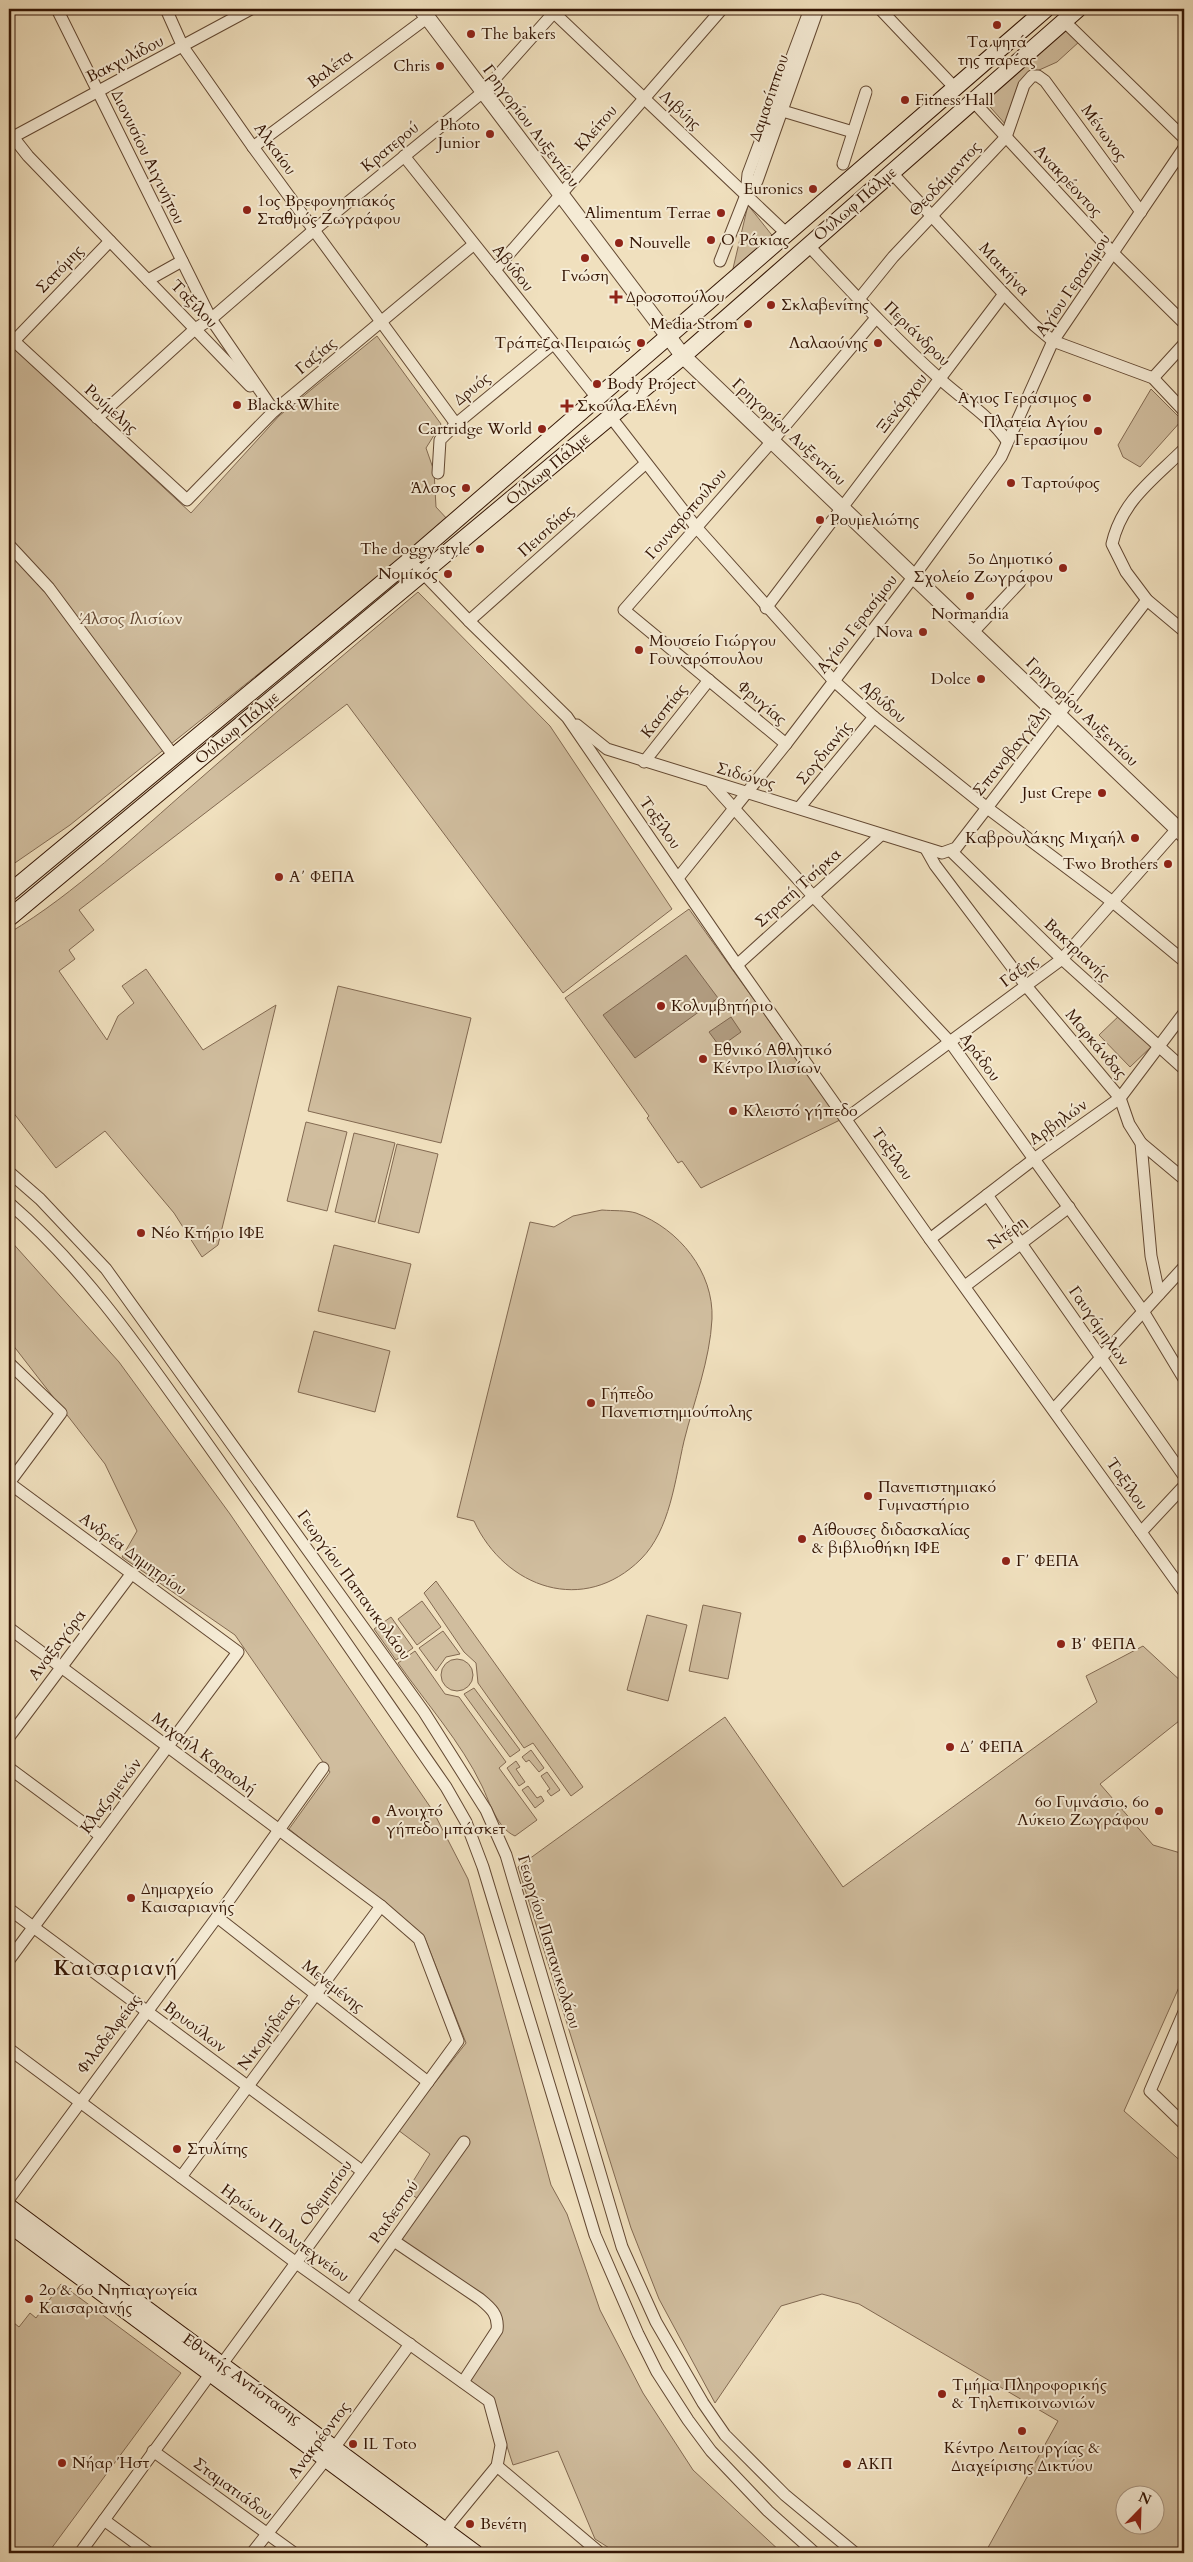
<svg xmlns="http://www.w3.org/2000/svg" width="1193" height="2562" font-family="Cardo,serif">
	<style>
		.green { fill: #d0bd9e; stroke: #826951; fill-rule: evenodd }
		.water { fill: #b09b7f; stroke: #7e654e }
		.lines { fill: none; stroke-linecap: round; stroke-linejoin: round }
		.minor-casing { stroke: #634832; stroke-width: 13 }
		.tertiary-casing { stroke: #634832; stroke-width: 17 }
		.secondary-casing { stroke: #341504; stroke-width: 18 }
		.minor { stroke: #f5ebd5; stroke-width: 11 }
		.tertiary { stroke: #f5ebd5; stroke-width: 15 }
		.secondary { stroke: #f5ebd5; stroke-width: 16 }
		.poi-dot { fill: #8f2418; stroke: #f5ebd5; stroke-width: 2 }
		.labels { text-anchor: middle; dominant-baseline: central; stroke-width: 4; stroke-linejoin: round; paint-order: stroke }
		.poi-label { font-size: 16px; fill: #341504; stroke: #f5ebd5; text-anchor: start }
		.street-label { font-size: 16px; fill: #341504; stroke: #f5ebd5 }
		.park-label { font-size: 16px; font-style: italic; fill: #634732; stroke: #f5ebd5 }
		.district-label { font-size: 21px; font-weight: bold; letter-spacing: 1px; fill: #341504; stroke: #f5ebd5 }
	</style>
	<rect width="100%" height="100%" fill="#f0e0be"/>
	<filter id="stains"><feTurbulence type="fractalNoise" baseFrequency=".004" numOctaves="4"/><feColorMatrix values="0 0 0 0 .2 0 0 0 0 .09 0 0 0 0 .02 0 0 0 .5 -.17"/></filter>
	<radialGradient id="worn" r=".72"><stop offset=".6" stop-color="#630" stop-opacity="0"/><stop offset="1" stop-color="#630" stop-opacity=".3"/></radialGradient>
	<g class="green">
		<path d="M1065,29L1080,41L1057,62L1028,75L1006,125L984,100Z"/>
		<path d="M748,205L775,239L731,277Z"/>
		<path d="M377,336L441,424L426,448L434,471L436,507L449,521L70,825L9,867V344L191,513L279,416Z"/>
		<path d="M1151,389L1182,420L1140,467L1123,457L1118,445Z"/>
		<path d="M418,592L550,726L672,909L563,993L347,704L79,910L94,930L69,950L75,959L59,971L107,1040L118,1016L134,1003L122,986L146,969L203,1050L276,1005L218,1245L202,1257L174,1213L105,1131L56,1168L9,1107V933C76,893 135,835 194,784C268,719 343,655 418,592Z"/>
		<path d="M689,909L840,1120L701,1188L682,1161L678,1163L647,1118L649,1116L565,998Z"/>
		<path d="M338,986L471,1018L441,1143L308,1111Z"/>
		<path d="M1122,1013L1153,1045L1130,1067L1099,1035Z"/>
		<path d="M306,1122L347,1132L327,1211L287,1201Z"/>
		<path d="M354,1133L395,1143L375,1222L335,1212Z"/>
		<path d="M397,1144L438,1154L419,1233L378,1223Z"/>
		<path d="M602,1210C613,1211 626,1210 636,1213C679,1229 714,1272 712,1319C710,1360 694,1401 684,1441C675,1480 670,1530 641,1559C584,1616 505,1588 474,1521L457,1517L530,1222L554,1227L573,1216Z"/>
		<path d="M9,1239L119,1362L230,1514L433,1811L468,1879L551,2185L567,2214L600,2310L643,2393L693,2470L782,2553H617L595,2539L558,2451L513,2465L492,2400L468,2381L501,2322L401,2241L425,2204L407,2191L430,2154L398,2130L466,2043L424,1936L289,1829L330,1772L235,1635L122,1557L137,1531L105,1464L9,1340Z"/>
		<path d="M334,1245L411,1264L395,1329L318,1311Z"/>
		<path d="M314,1331L390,1351L375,1412L298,1392Z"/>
		<path d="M436,1581L583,1787L571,1796L533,1743L524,1748L478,1683L476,1663L464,1652L424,1593Z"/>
		<path d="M422,1601L441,1627L417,1645L398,1619Z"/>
		<path d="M703,1605L741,1613L728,1679L689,1671Z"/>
		<path d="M647,1615L687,1625L668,1701L627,1690Z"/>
		<path d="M391,1617L413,1648L396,1660L374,1629Z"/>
		<path d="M443,1631L460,1654L446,1657L436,1671L419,1648Z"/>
		<path d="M1143,1646L1184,1684V1717L1100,1784L1153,1845L1184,1854V1976L1124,2111L1184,2164V2553H985L1058,2421L859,2304L822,2294L781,2306L715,2403L659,2299L631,2228L518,1867L725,1717L843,1887L1097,1702L1086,1676ZM1126,2494H1156V2524H1126Z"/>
		<path d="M415,1651L445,1694L459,1697L506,1762L499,1768L537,1820L515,1836C497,1828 490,1803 482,1786C461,1742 426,1703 398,1663Z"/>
		<circle cx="457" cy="1675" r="16"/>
		<path d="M474,1688L520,1750L510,1757L464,1694Z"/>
		<path d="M531,1750L544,1768L539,1772L529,1760L526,1762L522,1757Z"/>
		<path d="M516,1761L520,1767L516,1769L525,1782L519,1786L507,1768Z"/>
		<path d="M547,1772L560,1790L551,1796L547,1791L550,1789L541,1776Z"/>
		<path d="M528,1786L537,1798L541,1796L544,1801L535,1808L522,1790Z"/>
		<path d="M61,2284L181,2373L48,2553H9V2319L19,2327L30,2313L36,2318Z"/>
	</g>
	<g class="water">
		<path d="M686,955L718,998L635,1058L603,1015Z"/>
		<path d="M731,1017L741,1032L720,1047L709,1032Z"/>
	</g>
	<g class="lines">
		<defs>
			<g id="minor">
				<path d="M57,9L211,319L274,411"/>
				<path d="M166,9L183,47L253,147L456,424"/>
				<path d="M550,9L787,234"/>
				<path d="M880,9L955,88"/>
				<path d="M1181,9L1184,12"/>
				<path d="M1064,21L1184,138"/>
				<path d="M973,101L1113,253L1184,323"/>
				<path d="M776,109L853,132"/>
				<path d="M9,135L13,137L28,156L250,386"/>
				<path d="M13,137L251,9"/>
				<path d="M253,147L428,17"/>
				<path d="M404,156L598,399"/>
				<path d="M843,164L866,92"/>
				<path d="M891,172L1004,294L1034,325L1053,341L1153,378L1184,411"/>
				<path d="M746,195L748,174L810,9"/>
				<path d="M110,241L14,341L187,500L274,411L473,245"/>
				<path d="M808,245C851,291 893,337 940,379C963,400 990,416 1007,441"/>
				<path d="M720,261L746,195L757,181L818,9"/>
				<path d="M495,270L722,9"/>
				<path d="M148,280L182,261"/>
				<path d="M859,299L893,257L1006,137L1024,85L1032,76H1038L1045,81L1141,212"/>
				<path d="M1153,378L1184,344"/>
				<path d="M610,416L696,527L833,680L874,717L986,807L1114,903L1184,961"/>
				<path d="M97,418L195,329L211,319L314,230L483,92L557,9"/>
				<path d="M1184,449C1154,479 1122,500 1112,544L1126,572L1147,600L1184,631"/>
				<path d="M438,473L440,440L456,424L553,344"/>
				<path d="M9,545L49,588L173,755"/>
				<path d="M418,568L469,621L567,717L737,965L930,1239L1184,1592"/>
				<path d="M766,608L1004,294"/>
				<path d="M469,621L645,464"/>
				<path d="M973,632L1020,582"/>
				<path d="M577,725L607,749L942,853L956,848L1147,600"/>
				<path d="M786,744L624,610L773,440L876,318"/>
				<path d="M644,762L709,680"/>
				<path d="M712,784L813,896L950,1042L1143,1311L1184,1379"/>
				<path d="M799,808L874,717"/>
				<path d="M926,849L935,865L1027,987L1120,1098L1129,1124L1141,1143L1151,1256L1159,1294"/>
				<path d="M951,851L1062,959L1184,1069"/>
				<path d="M678,878L786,744L914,576L1001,457L1053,341L1184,148"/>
				<path d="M737,965L881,835"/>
				<path d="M847,1118L1062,959L1184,821"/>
				<path d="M1141,1143L1184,1179"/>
				<path d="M9,1172L40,1199L106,1269L424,1712L486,1810L506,1855L622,2247L656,2322L703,2403L725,2435L785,2495L855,2553"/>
				<path d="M987,1195L1184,1476"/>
				<path d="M9,1203C87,1270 146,1358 206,1442C287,1556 366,1672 446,1787L466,1822L483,1867L595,2235L638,2334L657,2372L688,2420L711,2451L768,2511L815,2553"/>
				<path d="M930,1239L1034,1159L1120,1098L1184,1013"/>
				<path d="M965,1286L1069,1207"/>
				<path d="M9,1363L61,1413L9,1483"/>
				<path d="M1054,1409L1184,1267"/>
				<path d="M9,1483L238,1652L9,1960"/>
				<path d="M1141,1532L1184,1486"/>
				<path d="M9,1628L381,1906L419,1939L458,2041L222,2364"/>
				<path d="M9,1737L132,1573"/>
				<path d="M9,1768L101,1836"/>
				<path d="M9,1909L362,2171"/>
				<path d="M217,1917L428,2082"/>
				<path d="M1184,2012L1150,2091L1184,2124"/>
				<path d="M9,2049L295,2262L489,2401L501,2445L497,2466L451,2522L429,2553"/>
				<path d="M181,2177L381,1906"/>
				<path d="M9,2199L217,1917L323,1768"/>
				<path d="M394,2241L480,2299C491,2308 499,2315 497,2330L463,2382"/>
				<path d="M351,2301L464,2142"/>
				<path d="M153,2451L294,2553"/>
				<path d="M497,2466L600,2553"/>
				<path d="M104,2520L149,2553"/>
				<path d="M80,2553L211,2373"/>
				<path d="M252,2553L326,2459L410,2344"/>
			</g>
			<path id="tertiary" d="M421,9L683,356L1184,835"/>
			<g id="secondary">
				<path d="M9,893L410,560L1046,9"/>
				<path d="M9,918L683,356L1078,9"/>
				<path d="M9,2207L475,2553"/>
				<path d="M9,2224L453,2553"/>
			</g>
		</defs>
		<use href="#minor" class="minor-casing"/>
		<use href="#tertiary" class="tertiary-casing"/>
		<use href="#secondary" class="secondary-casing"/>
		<use href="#minor" class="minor"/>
		<use href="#tertiary" class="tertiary"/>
		<use href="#secondary" class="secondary"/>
	</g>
	<g class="poi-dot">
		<circle cx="997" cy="25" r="5"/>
		<circle cx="471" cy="34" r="5"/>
		<circle cx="440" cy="66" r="5"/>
		<circle cx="905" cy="100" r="5"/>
		<circle cx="490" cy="134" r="5"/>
		<circle cx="813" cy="189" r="5"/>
		<circle cx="247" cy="210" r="5"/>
		<circle cx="721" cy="213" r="5"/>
		<circle cx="711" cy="240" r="5"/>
		<circle cx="619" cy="243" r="5"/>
		<circle cx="585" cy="258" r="5"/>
		<path d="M613.5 289.5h5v5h5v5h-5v5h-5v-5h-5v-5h5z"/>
		<circle cx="771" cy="305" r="5"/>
		<circle cx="748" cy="324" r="5"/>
		<circle cx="641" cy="343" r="5"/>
		<circle cx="878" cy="343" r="5"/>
		<circle cx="597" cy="384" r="5"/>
		<circle cx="1087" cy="398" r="5"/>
		<circle cx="237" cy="405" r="5"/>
		<path d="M564.5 398.5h5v5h5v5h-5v5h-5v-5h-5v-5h5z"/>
		<circle cx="542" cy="429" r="5"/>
		<circle cx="1098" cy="431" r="5"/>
		<circle cx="1011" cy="483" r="5"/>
		<circle cx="466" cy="488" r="5"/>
		<circle cx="820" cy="520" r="5"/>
		<circle cx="480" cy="549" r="5"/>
		<circle cx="1063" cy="568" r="5"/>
		<circle cx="448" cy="574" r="5"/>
		<circle cx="970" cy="596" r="5"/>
		<circle cx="923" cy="632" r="5"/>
		<circle cx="639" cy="650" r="5"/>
		<circle cx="981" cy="679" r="5"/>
		<circle cx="1102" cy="793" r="5"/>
		<circle cx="1135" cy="838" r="5"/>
		<circle cx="1168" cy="864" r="5"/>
		<circle cx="279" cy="877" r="5"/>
		<circle cx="661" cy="1006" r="5"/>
		<circle cx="703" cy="1059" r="5"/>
		<circle cx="733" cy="1111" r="5"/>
		<circle cx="141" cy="1233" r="5"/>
		<circle cx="591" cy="1403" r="5"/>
		<circle cx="868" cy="1496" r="5"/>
		<circle cx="802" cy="1539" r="5"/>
		<circle cx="1006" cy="1561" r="5"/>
		<circle cx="1061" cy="1644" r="5"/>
		<circle cx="950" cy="1747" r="5"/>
		<circle cx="1159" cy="1811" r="5"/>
		<circle cx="376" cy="1820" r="5"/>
		<circle cx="131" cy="1898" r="5"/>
		<circle cx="177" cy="2149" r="5"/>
		<circle cx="29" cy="2299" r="5"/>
		<circle cx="942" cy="2394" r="5"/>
		<circle cx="1022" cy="2431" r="5"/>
		<circle cx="353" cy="2444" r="5"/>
		<circle cx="62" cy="2463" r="5"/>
		<circle cx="847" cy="2464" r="5"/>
		<circle cx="470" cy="2524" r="5"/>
	</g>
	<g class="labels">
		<g class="poi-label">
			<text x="481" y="34">The bakers</text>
			<text x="997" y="42" text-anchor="middle">Τα ψητά<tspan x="997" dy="18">της παρέας</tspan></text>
			<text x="430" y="66" text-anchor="end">Chris</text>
			<text x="915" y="100">Fitness Hall</text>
			<text x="480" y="125" text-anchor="end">Photo<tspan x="480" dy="18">Junior</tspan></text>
			<text x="803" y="189" text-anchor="end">Euronics</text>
			<text x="257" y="201">1ος Βρεφονηπιακός<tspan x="257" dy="18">Σταθμός Ζωγράφου</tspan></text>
			<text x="711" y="213" text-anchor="end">Alimentum Terrae</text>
			<text x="721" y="240">Ο Ράκιας</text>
			<text x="629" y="243">Nouvelle</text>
			<text x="585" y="276" text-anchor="middle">Γνώση</text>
			<text x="626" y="297">Δροσοπούλου</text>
			<text x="781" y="305">Σκλαβενίτης</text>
			<text x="738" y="324" text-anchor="end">Media Strom</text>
			<text x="631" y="343" text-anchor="end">Τράπεζα Πειραιώς</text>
			<text x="868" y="343" text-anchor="end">Λαλαούνης</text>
			<text x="607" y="384">Body Project</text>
			<text x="1077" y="398" text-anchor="end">Αγιος Γεράσιμος</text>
			<text x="247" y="405">Black&amp;White</text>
			<text x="577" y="406">Σκούλα Ελένη</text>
			<text x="1088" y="422" text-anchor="end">Πλατεία Αγίου<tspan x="1088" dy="18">Γερασίμου</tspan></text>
			<text x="532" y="429" text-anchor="end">Cartridge World</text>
			<text x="1021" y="483">Ταρτούφος</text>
			<text x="456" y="488" text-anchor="end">Άλσος</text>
			<text x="830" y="520">Ρουμελιώτης</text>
			<text x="470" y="549" text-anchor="end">The doggy style</text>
			<text x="1053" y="559" text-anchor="end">5ο Δημοτικό<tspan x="1053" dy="18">Σχολείο Ζωγράφου</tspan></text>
			<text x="438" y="574" text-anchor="end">Νομικός</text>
			<text x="970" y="614" text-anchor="middle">Normandia</text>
			<text x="913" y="632" text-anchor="end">Nova</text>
			<text x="649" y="641">Μουσείο Γιώργου<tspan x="649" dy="18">Γουναρόπουλου</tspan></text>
			<text x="971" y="679" text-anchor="end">Dolce</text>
			<text x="1092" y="793" text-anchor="end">Just Crepe</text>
			<text x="1125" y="838" text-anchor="end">Καβρουλάκης Μιχαήλ</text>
			<text x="1158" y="864" text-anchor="end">Two Brothers</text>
			<text x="289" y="877">Α΄ ΦΕΠΑ</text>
			<text x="671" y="1006">Κολυμβητήριο</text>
			<text x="713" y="1050">Εθνικό Αθλητικό<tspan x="713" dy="18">Κέντρο Ιλισίων</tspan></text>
			<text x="743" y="1111">Κλειστό γήπεδο</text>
			<text x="151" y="1233">Νέο Κτήριο ΙΦΕ</text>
			<text x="601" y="1394">Γήπεδο<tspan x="601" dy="18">Πανεπιστημιούπολης</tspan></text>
			<text x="878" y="1487">Πανεπιστημιακό<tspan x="878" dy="18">Γυμναστήριο</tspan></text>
			<text x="812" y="1530">Αίθουσες διδασκαλίας<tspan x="812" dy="18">&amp; βιβλιοθήκη ΙΦΕ</tspan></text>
			<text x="1016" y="1561">Γ΄ ΦΕΠΑ</text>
			<text x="1071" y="1644">Β΄ ΦΕΠΑ</text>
			<text x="960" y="1747">Δ΄ ΦΕΠΑ</text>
			<text x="1149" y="1802" text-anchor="end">6ο Γυμνάσιο, 6ο<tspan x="1149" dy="18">Λύκειο Ζωγράφου</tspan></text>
			<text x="386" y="1811">Ανοιχτό<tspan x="386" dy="18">γήπεδο μπάσκετ</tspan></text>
			<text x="141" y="1889">Δημαρχείο<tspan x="141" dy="18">Καισαριανής</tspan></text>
			<text x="187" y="2149">Στυλίτης</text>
			<text x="39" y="2290">2ο &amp; 6ο Νηπιαγωγεία<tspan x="39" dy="18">Καισαριανής</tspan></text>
			<text x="952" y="2385">Τμήμα Πληροφορικής<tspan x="952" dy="18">&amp; Τηλεπικοινωνιών</tspan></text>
			<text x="363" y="2444">IL Toto</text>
			<text x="1022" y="2448" text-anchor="middle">Κέντρο Λειτουργίας &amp;<tspan x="1022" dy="18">Διαχείρισης Δικτύου</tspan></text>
			<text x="72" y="2463">Νήαρ Ήστ</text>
			<text x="857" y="2464">ΑΚΠ</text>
			<text x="480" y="2524">Βενέτη</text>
		</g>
		<g class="street-label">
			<text transform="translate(125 59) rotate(-27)">Βακχυλίδου</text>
			<text transform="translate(330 69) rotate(-37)">Βαλέτα</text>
			<text transform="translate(769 98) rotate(-71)">Δαμασίππου</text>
			<text transform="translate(680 110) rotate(43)">Λιβύης</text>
			<text transform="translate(531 126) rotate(53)">Γρηγορίου Αυξεντίου</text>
			<text transform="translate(596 128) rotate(-49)">Κλείτου</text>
			<text transform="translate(1104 133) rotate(54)">Μένωνος</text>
			<text transform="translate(390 147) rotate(-39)">Κρατερού</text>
			<text transform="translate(275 149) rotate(54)">Αλκαίου</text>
			<text transform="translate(148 157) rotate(64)">Διονυσίου Αιγινήτου</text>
			<text transform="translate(945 179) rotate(-47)">Θεοδάμαντος</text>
			<text transform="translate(1068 181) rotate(47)">Ανακρέοντος</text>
			<text transform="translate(855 204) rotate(-41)">Ούλωφ Πάλμε</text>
			<text transform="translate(513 268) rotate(51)">Αβύδου</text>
			<text transform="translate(60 269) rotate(-46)">Σατόμης</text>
			<text transform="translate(1004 269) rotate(47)">Μαικήνα</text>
			<text transform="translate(1073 285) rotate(-56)">Αγίου Γερασίμου</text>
			<text transform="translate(194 304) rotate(46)">Ταξίλου</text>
			<text transform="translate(917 334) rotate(44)">Περιάνδρου</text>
			<text transform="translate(316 356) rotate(-40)">Γαζίας</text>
			<text transform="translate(472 389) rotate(-39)">Δρυός</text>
			<text transform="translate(902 403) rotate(-52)">Ξενάρχου</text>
			<text transform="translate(111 409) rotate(42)">Ρούμελης</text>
			<text transform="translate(789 432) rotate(43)">Γρηγορίου Αυξεντίου</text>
			<text transform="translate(548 469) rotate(-40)">Ούλωφ Πάλμε</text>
			<text transform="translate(686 514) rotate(-49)">Γουναροπούλου</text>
			<text transform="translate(546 531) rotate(-42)">Πεισιδίας</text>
			<text transform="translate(857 624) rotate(-52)">Αγίου Γερασίμου</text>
			<text transform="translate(883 702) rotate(41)">Αβύδου</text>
			<text transform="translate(762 703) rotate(40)">Φρυγίας</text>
			<text transform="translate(664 711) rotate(-52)">Κασπίας</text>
			<text transform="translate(1082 712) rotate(44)">Γρηγορίου Αυξεντίου</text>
			<text transform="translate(237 728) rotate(-40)">Ούλωφ Πάλμε</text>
			<text transform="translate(1011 751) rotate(-51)">Σπανοβαγγέλη</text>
			<text transform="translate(824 753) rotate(-51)">Σογδιανής</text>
			<text transform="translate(746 776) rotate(16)">Σιδώνος</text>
			<text transform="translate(660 823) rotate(55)">Ταξίλου</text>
			<text transform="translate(798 888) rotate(-42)">Στρατή Τσίρκα</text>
			<text transform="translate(1077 950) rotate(43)">Βακτριανής</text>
			<text transform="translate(1019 971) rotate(-37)">Γάζης</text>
			<text transform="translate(1096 1044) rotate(50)">Μαρκάνδας</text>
			<text transform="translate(980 1057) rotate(53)">Αράδου</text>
			<text transform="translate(1058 1122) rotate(-35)">Αρβηλών</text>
			<text transform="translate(892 1154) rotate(55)">Ταξίλου</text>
			<text transform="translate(1007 1233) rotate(-37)">Ντέρη</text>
			<text transform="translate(1099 1326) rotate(55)">Γαυγάμηλων</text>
			<text transform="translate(1127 1484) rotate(55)">Ταξίλου</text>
			<text transform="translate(133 1554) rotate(36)">Ανδρέα Δημητρίου</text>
			<text transform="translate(354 1585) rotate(54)">Γεωργίου Παπανικολάου</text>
			<text transform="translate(57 1645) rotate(-53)">Αναξαγόρα</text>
			<text transform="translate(204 1754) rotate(37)">Μιχαήλ Καραολή</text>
			<text transform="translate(111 1796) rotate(-53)">Κλαζομενών</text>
			<text transform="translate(549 1942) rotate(73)">Γεωργίου Παπανικολάου</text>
			<text transform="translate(333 1986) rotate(38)">Μενεμένης</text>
			<text transform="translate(195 2027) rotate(37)">Βρυούλων</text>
			<text transform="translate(268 2032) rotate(-54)">Νικομήδειας</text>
			<text transform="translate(109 2034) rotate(-53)">Φιλαδελφείας</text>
			<text transform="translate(326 2193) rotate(-54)">Οδεμησίου</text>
			<text transform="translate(394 2212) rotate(-55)">Ραιδεστού</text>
			<text transform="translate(285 2233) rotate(36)">Ηρώων Πολυτεχνείου</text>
			<text transform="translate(242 2379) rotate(36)">Εθνικής Αντίστασης</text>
			<text transform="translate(319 2440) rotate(-53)">Ανακρέοντος</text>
			<text transform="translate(233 2489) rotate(36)">Σταματιάδου</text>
		</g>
		<g class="park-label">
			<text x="131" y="619">Άλσος Ιλισίων</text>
		</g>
		<g class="district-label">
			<text x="116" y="1968">Καισαριανή</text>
		</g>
	</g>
	<rect width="1193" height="2562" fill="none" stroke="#f0e0be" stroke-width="30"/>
	<rect x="10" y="10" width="1173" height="2542" fill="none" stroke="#341504" stroke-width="2.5"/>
	<rect x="15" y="15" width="1163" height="2532" fill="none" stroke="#341504"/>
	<g transform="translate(1140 2510) rotate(23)"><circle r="24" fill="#f5ebd5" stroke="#a89581"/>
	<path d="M0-4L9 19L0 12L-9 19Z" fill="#8f2418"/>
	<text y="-8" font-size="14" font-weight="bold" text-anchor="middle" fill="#341504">N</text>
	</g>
	<rect width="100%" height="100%" filter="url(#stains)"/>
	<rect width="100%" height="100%" fill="url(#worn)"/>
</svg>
